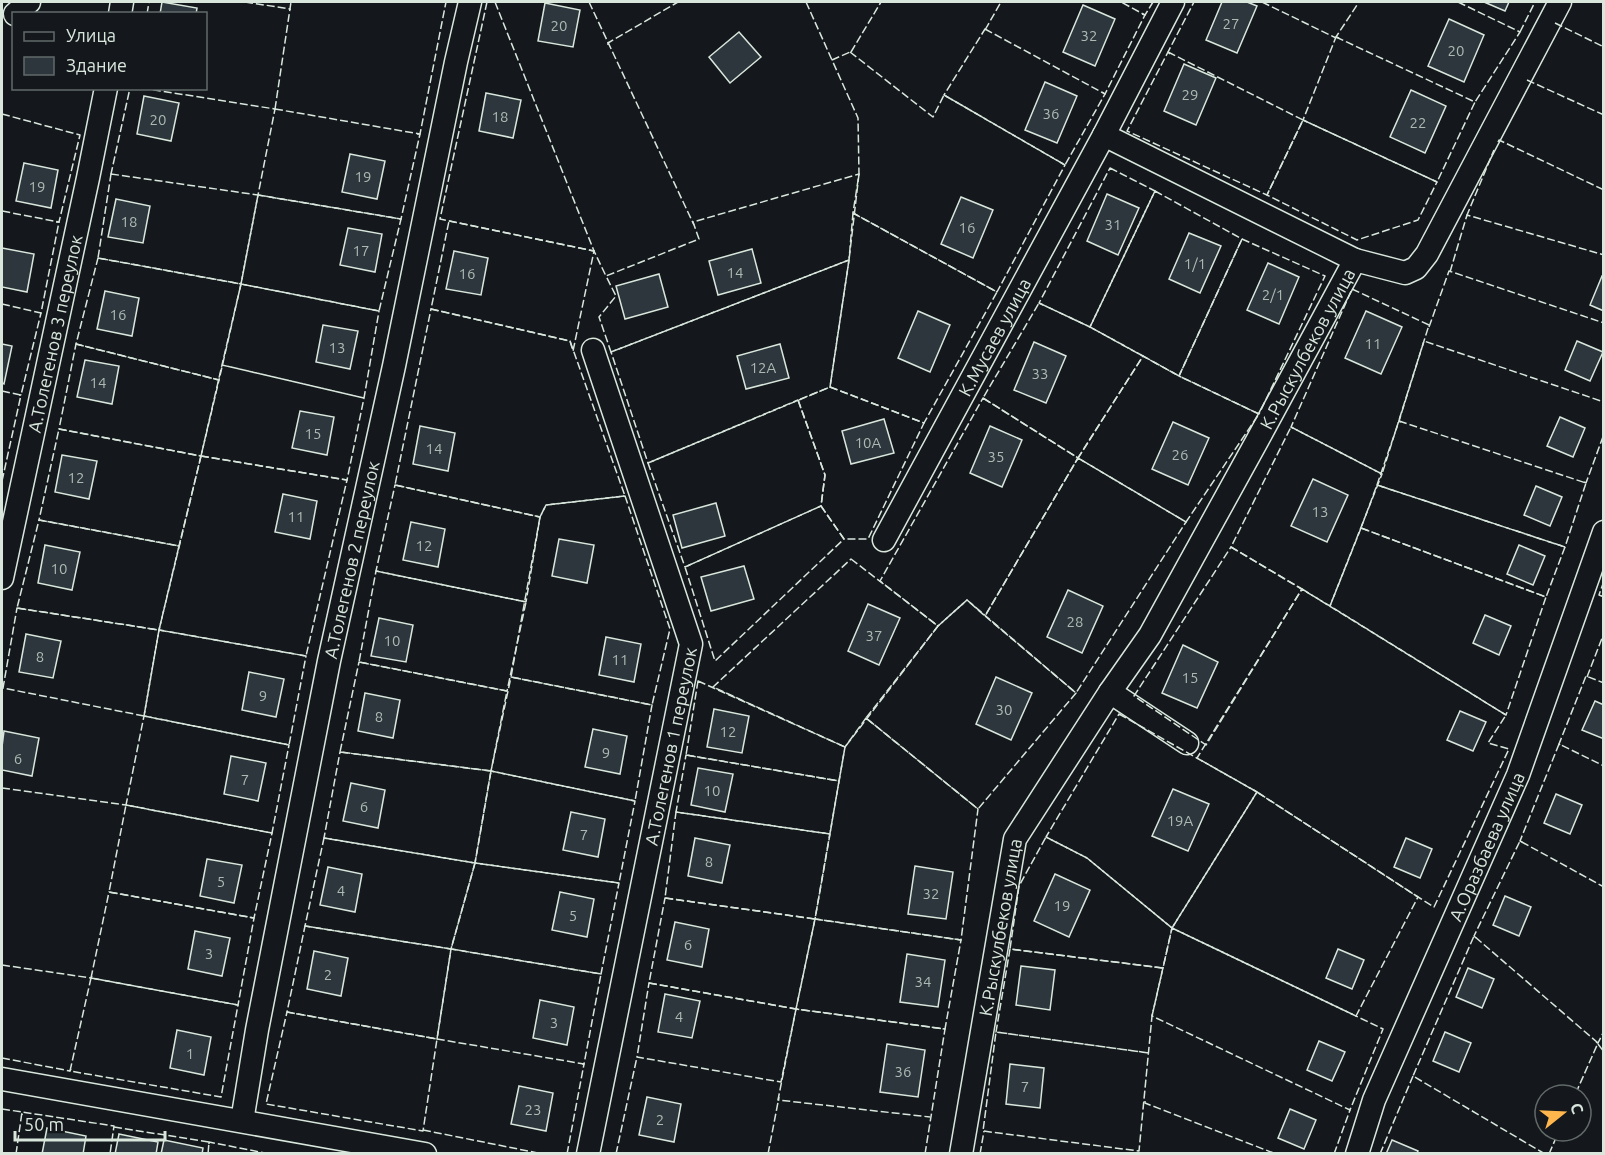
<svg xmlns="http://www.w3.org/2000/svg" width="1605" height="1155" font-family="Ubuntu,sans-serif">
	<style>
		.building { fill: #2c363c; stroke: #d8e6dc; stroke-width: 1.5 }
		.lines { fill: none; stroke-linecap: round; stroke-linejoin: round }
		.minor-casing { stroke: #d8e6dc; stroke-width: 25 }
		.minor { stroke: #14181c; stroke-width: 22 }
		.fence { stroke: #d8e6dc; stroke-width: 1.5; stroke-dasharray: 8 3; stroke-linecap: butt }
		.labels { text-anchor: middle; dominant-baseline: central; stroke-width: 4.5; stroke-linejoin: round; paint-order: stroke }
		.number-label { font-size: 15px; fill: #adbab4 }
		.street-label { font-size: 18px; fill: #d8e6dc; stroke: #14181c }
	</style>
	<rect width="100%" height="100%" fill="#14181c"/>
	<g class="building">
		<path d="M162,2L197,8L196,14H160Z"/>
		<path d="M1222,2H1247L1257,6L1237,53L1206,40Z"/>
		<path d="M1484,2H1509L1505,11Z"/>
		<path d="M545,3L580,10L573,47L538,41Z"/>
		<path d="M1083,5L1115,19L1095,66L1063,52Z"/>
		<path d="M1449,19L1484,35L1464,82L1428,66Z"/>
		<path d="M739,32L761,57L730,83L709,57Z"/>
		<path d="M1184,64L1216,78L1196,125L1164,111Z"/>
		<path d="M1045,82L1077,96L1057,143L1025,130Z"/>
		<path d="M1411,90L1446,106L1425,153L1390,137Z"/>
		<path d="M486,93L521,100L513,138L479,131Z"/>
		<path d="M144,96L179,103L171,141L137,134Z"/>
		<path d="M350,154L385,161L377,199L342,192Z"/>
		<path d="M24,163L58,170L51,208L16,201Z"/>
		<path d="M1107,194L1139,208L1118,255L1087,241Z"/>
		<path d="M961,197L993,210L973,258L941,244Z"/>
		<path d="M116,199L150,206L143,243L108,237Z"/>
		<path d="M348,228L382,234L375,272L340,265Z"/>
		<path d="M1189,233L1221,246L1200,293L1169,279Z"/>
		<path d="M2,248L34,254L27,292L2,287Z"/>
		<path d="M752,249L761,283L718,295L709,261Z"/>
		<path d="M454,251L488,258L481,295L446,289Z"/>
		<path d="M1268,263L1299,277L1279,324L1247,310Z"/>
		<path d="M659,274L668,307L625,319L616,286Z"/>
		<path d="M1602,276L1604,277V311L1590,305Z"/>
		<path d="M105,291L139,298L132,336L97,329Z"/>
		<path d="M918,311L950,325L930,372L898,358Z"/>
		<path d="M1366,311L1402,327L1381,374L1345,358Z"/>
		<path d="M323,325L358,331L350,369L316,362Z"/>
		<path d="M1577,341L1603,352L1590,381L1565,370Z"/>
		<path d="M1034,342L1066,356L1046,403L1014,390Z"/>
		<path d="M2,344L12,346L4,384L2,383Z"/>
		<path d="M780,344L789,378L746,389L737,356Z"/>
		<path d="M85,360L119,366L112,404L77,397Z"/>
		<path d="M300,411L334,417L327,455L292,448Z"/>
		<path d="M1560,417L1585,428L1573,457L1547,446Z"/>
		<path d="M884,419L894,453L851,464L842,431Z"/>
		<path d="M1173,422L1209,438L1188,485L1152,469Z"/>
		<path d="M420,426L455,433L448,471L413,464Z"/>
		<path d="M990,426L1022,440L1002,487L970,473Z"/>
		<path d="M62,455L97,461L89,499L55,492Z"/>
		<path d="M1313,479L1348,495L1327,542L1291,526Z"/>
		<path d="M1536,486L1562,497L1550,526L1524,515Z"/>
		<path d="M283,494L317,501L310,539L275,532Z"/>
		<path d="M716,503L725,536L682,548L673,515Z"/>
		<path d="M411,522L445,529L438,567L403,560Z"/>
		<path d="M559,539L594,545L587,583L552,576Z"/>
		<path d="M45,545L80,552L72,590L38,583Z"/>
		<path d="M1519,545L1545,556L1533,585L1507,574Z"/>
		<path d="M744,566L754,599L711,611L701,577Z"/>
		<path d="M1068,590L1103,606L1082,653L1047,637Z"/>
		<path d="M868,604L900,618L879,665L848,651Z"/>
		<path d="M1485,615L1511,626L1499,655L1473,643Z"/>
		<path d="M379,618L413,625L406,662L371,656Z"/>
		<path d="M26,634L61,641L53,678L19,672Z"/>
		<path d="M606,637L641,644L634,682L599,675Z"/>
		<path d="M1183,645L1218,662L1197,708L1162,693Z"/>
		<path d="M249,672L284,679L276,717L242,710Z"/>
		<path d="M996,677L1032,693L1011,740L976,724Z"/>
		<path d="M365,693L400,700L393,738L358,731Z"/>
		<path d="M1595,701L1604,705V739L1582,730Z"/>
		<path d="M714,709L749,716L742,753L707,747Z"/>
		<path d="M1460,711L1486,722L1473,751L1447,740Z"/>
		<path d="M593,729L627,736L620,774L585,767Z"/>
		<path d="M4,731L39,738L32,776L2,770V747Z"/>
		<path d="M231,756L266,763L258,801L224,794Z"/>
		<path d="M698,768L733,774L725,812L691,805Z"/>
		<path d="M351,783L385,790L378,828L343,821Z"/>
		<path d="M1173,789L1209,804L1188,851L1152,836Z"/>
		<path d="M1556,794L1582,805L1570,834L1544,823Z"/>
		<path d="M571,812L605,819L598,857L563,850Z"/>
		<path d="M695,838L730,845L722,883L688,876Z"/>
		<path d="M1406,838L1432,849L1420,878L1394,867Z"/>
		<path d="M207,859L242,865L234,903L200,896Z"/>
		<path d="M915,866L953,872L946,919L908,914Z"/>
		<path d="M328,867L362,874L355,912L320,905Z"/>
		<path d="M1055,874L1090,890L1069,937L1034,921Z"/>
		<path d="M560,892L594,899L587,937L552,930Z"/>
		<path d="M1505,896L1531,907L1519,936L1493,925Z"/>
		<path d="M675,922L709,929L702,967L667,960Z"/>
		<path d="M195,931L230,938L222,976L188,969Z"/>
		<path d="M1338,949L1364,960L1352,989L1326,978Z"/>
		<path d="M314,951L348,958L341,996L307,989Z"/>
		<path d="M907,954L945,960L938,1007L900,1002Z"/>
		<path d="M1021,966L1055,970L1050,1010L1016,1005Z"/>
		<path d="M1468,968L1494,979L1482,1008L1456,997Z"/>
		<path d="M665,994L700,1001L692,1038L658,1032Z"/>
		<path d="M540,1000L574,1007L567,1045L533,1038Z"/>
		<path d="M177,1030L211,1037L204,1075L170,1068Z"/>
		<path d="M1445,1032L1471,1043L1459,1072L1433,1061Z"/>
		<path d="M1319,1041L1345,1052L1332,1081L1307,1070Z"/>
		<path d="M887,1044L925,1050L918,1097L880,1092Z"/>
		<path d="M1010,1064L1044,1068L1040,1108L1006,1104Z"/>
		<path d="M519,1086L553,1093L546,1131L511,1124Z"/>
		<path d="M647,1097L681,1104L674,1142L639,1135Z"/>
		<path d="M1290,1109L1316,1120L1304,1149L1278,1138Z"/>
		<path d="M47,1128L86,1136L83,1154H42Z"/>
		<path d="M119,1134L158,1142L156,1154H115Z"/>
		<path d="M164,1140L203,1148L202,1154H161Z"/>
		<path d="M1392,1140L1418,1151L1417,1154H1386Z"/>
	</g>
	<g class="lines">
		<defs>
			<g id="minor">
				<path d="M15,14L29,2"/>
				<path d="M120,14L122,2"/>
				<path d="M1104,135L1355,260"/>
				<path id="s1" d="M884,540L1104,135L1173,2"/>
				<path id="s2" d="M2,578L88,178L106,88"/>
				<path d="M1110,692L1187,743"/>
				<path d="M2,1079L425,1154"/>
				<path id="s3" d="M242,1121L257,1030L329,661L394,366L456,62L470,2"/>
				<path id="s4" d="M588,1154L691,644L593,350"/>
				<path id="s5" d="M961,1154L1015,839L1110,692L1150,635L1257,441L1355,260L1405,273L1416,268L1427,254L1560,2"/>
				<path id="s6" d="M1357,1154L1374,1100L1518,775L1604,532"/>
			</g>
		</defs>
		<use href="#minor" class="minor-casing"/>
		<use href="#minor" class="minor"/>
		<g class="fence">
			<path d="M245,2L290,9V10"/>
			<path d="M487,2L440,219L594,251V250"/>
			<path d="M495,2L594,251L606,276L607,275"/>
			<path d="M589,2L694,225"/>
			<path d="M806,2L832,60"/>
			<path d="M1262,2L1336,38"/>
			<path d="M1458,2L1520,32L1475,102"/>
			<path d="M147,14L149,2"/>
			<path d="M1142,14L1145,15L1153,2"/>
			<path d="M1555,23L1604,47"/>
			<path d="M985,29L1105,94L1065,165L944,95Z"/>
			<path d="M985,30L1001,2"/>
			<path d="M1520,32L1535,2"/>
			<path d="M1336,37L1475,102L1437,182L1303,120Z"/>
			<path d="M1339,38L1336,37L1359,2"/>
			<path d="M608,45V43L678,2"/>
			<path d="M850,52L933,117L944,95L1065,165L997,292L853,213L859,174L858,118L832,60Z"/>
			<path d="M851,52L881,2"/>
			<path d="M1168,52L1303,120L1267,195L1127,131Z"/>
			<path d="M1170,54L1168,52L1194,2"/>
			<path d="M1527,80L1604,115"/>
			<path d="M142,88L275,109L274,110"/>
			<path d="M1102,92L1105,94L1145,15L1121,2"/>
			<path d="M275,109L420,134L401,219L258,195Z"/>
			<path d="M275,109L291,2"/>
			<path d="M2,114L80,135L59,222L2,211"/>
			<path d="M1303,120L1437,182L1418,220L1357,240L1267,195Z"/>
			<path d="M417,134H420L446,2"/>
			<path d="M1498,142L1499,140L1604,190"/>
			<path d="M1110,168L1155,191L1090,327L1039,303Z"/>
			<path d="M111,174L258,195L241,284L98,258Z"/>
			<path d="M112,174H111L130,88"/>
			<path d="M859,174L849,260L611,352L599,317L616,296L606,276L699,239L693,222Z"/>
			<path d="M1155,191L1242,239L1179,376L1090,327Z"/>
			<path d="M258,195L401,219L379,311L241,284Z"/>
			<path d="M853,213L997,292L924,423L830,387L849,260Z"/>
			<path d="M1468,216L1467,215L1494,150"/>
			<path d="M449,221L594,251L573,351L570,341L431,309Z"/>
			<path d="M1242,239L1325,276L1259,414L1179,376Z"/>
			<path d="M98,258L241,284L219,380L76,344Z"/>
			<path d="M849,260L830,387L648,463L611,352Z"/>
			<path d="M1450,272L1467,215L1604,255"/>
			<path d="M1352,289L1429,325L1382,474L1291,427Z"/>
			<path d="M1039,303L1090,327L1143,356L1078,458L983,398Z"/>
			<path d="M2,304L41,313L59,222H56"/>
			<path d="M431,309L570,341L625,496L546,505L540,517L395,485Z"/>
			<path d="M1429,327L1449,271L1604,323"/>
			<path d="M76,344L219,380L201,456L59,429Z"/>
			<path d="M1143,356L1179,376L1259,414L1186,522L1078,458Z"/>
			<path d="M830,387L924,423L868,539H844L821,506L825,475L798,400Z"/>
			<path d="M2,391L21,395L41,313"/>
			<path d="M364,398L222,365L241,284L379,311L364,398L347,480L201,456L222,365L364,398"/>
			<path d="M983,398L1078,458L985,616L967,600L938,626L880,581Z"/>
			<path d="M798,400L825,475L821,506L685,567L648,463Z"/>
			<path d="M1399,421L1586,483L1565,547L1377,485Z"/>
			<path d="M1401,422L1399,421L1424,341L1604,402"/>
			<path d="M1291,427L1382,474L1330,606L1231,547Z"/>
			<path d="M59,429L201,456L179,546L39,520Z"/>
			<path d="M201,456L347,480L306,656L159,630Z"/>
			<path d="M1078,458L1186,522L1076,693L985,616Z"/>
			<path d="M2,481L21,395H19"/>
			<path d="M1584,482L1586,483L1604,434"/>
			<path d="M395,485L540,517L526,602L376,571Z"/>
			<path d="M1377,485L1565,547L1546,597L1361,528Z"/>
			<path d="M625,496L670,629L652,705L511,677L540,517L546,505Z"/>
			<path d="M821,506L844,539L715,661L685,567Z"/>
			<path d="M39,520L179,546L159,630L17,608Z"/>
			<path d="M1361,528L1546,597L1506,715L1330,606Z"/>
			<path d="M1231,547L1302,589L1206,745L1134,696Z"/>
			<path d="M851,559L938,626L845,747L713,687Z"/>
			<path d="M376,571L526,602L507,691L359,662Z"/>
			<path d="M1604,581L1599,595L1604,597"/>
			<path d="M1302,589L1506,715L1488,743L1509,749L1434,907L1418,897L1257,792L1197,758Z"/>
			<path d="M967,600L1076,693L978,809L866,718L938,626Z"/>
			<path d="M17,608L159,630L144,716L3,688Z"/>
			<path d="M159,630L306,656L289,745L144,716Z"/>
			<path d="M359,662L507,691L491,771L340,752Z"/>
			<path d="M511,677L652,705L635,801L491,771Z"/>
			<path d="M1587,677L1604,633"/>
			<path d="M698,681L845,747L839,781L686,755Z"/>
			<path d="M1119,714L1257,792L1172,928L1087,858L1046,837Z"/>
			<path d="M144,716L289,745L272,833L126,805Z"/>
			<path d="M866,718L978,809L961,940L815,919L845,747Z"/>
			<path d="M1560,745L1559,744L1586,676L1604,683"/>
			<path d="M340,752L491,771L475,863L324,838Z"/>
			<path d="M686,755L839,781L830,834L676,812Z"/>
			<path d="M491,771L635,801L619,883L475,863Z"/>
			<path d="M2,788L126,805"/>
			<path d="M1257,792L1418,897L1356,1016L1172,928Z"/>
			<path d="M126,805L272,833L254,918L109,892Z"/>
			<path d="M676,812L830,834L815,919L665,898Z"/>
			<path d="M1046,837L1087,858L1172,928L1163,968L1010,949L1019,886Z"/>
			<path d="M324,838L475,863L451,949L305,926Z"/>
			<path d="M1522,842L1520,841L1559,744L1604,766"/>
			<path d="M475,863L619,883L601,974L451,949Z"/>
			<path d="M109,892L254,918L238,1005L91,978Z"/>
			<path d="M665,898L815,919L796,1009L649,983Z"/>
			<path d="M815,919L961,940L945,1029L796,1009Z"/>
			<path d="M305,926L451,949L437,1039L287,1012Z"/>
			<path d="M1172,928L1383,1029L1350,1110L1152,1016Z"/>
			<path d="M1476,938L1474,936L1520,841L1604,887"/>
			<path d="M451,949L601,974L584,1064L437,1039Z"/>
			<path d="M2,965L91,978L92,976"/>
			<path d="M91,978L238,1005L221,1097L70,1071Z"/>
			<path d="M649,983L796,1009L781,1082L637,1057Z"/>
			<path d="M287,1012L437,1039L423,1131L266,1104Z"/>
			<path d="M1596,1042L1598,1043L1604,1031"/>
			<path d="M1598,1044L1604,1052"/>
			<path d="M1149,1053L996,1032L1010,949L1163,968L1152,1016L1139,1151L983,1131L996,1032L1149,1053"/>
			<path d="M2,1058L70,1071L71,1069"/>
			<path d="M1145,1101V1103L1276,1154"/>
			<path d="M2,1109L22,1112V1115"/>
			<path d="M114,1127L209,1142L208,1154"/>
			<path d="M423,1130L543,1154"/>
			<path d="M209,1144V1142L270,1154"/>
			<path d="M16,1154L22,1112L114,1126L110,1154"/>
			<path d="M567,1154L584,1064H582"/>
			<path d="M616,1154L637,1057"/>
			<path d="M768,1154L779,1097"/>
			<path d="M925,1154L945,1029L796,1009L778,1100L930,1117"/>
			<path d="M980,1154L984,1131"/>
			<path d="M1334,1154L1350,1110L1349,1109"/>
			<path d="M1380,1154L1413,1076"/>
			<path d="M1545,1154L1413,1076L1474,936L1598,1043L1575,1095"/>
			<path d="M1549,1154L1559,1131"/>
		</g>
	</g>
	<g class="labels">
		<g class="number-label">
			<text x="1231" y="23">27</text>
			<text x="559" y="25">20</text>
			<text x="1089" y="35">32</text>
			<text x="1456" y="50">20</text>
			<text x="1190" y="94">29</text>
			<text x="1051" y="113">36</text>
			<text x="500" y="116">18</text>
			<text x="158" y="119">20</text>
			<text x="1418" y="122">22</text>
			<text x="363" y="176">19</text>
			<text x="37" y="186">19</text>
			<text x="129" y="221">18</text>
			<text x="1113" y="224">31</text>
			<text x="967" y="227">16</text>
			<text x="361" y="250">17</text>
			<text x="1195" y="263">1/1</text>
			<text x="735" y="272">14</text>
			<text x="467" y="273">16</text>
			<text x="1273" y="294">2/1</text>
			<text x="118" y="314">16</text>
			<text x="1373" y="343">11</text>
			<text x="337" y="347">13</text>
			<text x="763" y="367">12А</text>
			<text x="1040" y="373">33</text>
			<text x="98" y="382">14</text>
			<text x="313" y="433">15</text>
			<text x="868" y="442">10А</text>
			<text x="434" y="448">14</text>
			<text x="1180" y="454">26</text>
			<text x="996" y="456">35</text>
			<text x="76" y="477">12</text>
			<text x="1320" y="511">13</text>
			<text x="296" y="516">11</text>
			<text x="424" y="545">12</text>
			<text x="59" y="568">10</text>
			<text x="1075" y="621">28</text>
			<text x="874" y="635">37</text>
			<text x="392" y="640">10</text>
			<text x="40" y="656">8</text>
			<text x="620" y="659">11</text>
			<text x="1190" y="677">15</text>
			<text x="263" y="695">9</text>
			<text x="1004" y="709">30</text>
			<text x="379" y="716">8</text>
			<text x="728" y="731">12</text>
			<text x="606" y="752">9</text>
			<text x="18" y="758">6</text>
			<text x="245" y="779">7</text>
			<text x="712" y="790">10</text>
			<text x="364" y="806">6</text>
			<text x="1180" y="820">19А</text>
			<text x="584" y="834">7</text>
			<text x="709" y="861">8</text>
			<text x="221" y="881">5</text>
			<text x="341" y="890">4</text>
			<text x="931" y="893">32</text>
			<text x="1062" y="905">19</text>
			<text x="573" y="915">5</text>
			<text x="688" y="944">6</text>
			<text x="209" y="953">3</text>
			<text x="328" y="974">2</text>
			<text x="923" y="981">34</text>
			<text x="679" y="1016">4</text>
			<text x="554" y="1022">3</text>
			<text x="190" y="1053">1</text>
			<text x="903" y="1071">36</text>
			<text x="1025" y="1086">7</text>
			<text x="533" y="1109">23</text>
			<text x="660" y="1119">2</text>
		</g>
		<g class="street-label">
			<text stroke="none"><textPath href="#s2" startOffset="250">А.Толегенов 3 переулок</textPath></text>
			<text stroke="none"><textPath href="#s1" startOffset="231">К.Мусаев улица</textPath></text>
			<text stroke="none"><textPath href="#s5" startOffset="891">К.Рыскулбеков улица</textPath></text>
			<text stroke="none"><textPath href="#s3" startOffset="572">А.Толегенов 2 переулок</textPath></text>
			<text stroke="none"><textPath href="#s4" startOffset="416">А.Толегенов 1 переулок</textPath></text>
			<text stroke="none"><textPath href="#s6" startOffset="334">А.Оразбаева улица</textPath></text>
			<text stroke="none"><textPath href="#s5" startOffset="230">К.Рыскулбеков улица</textPath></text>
		</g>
	</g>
	<rect width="1605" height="1155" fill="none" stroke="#d8e6dc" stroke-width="6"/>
	<rect x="12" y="12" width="195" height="78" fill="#14181c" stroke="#626a69" stroke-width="1.5"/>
	<rect x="24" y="32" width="30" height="9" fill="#14181c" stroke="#626a69" stroke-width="1.5"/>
	<text x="66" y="42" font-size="18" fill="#d8e6dc">Улица</text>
	<rect x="24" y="57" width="30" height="18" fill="#2c363c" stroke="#626a69" stroke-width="1.5"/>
	<text x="66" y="72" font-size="18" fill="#d8e6dc">Здание</text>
	<g transform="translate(1563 1113) rotate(72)"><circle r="28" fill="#14181c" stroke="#626a69" stroke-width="1.5"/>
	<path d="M0-4.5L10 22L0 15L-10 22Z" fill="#ffb74d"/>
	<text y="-9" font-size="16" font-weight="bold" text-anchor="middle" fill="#d8e6dc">С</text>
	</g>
	<path d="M15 1131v9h150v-9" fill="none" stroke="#d8e6dc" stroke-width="3"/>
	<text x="24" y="1131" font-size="18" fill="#d8e6dc" stroke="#14181c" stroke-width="4.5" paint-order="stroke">50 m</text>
</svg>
